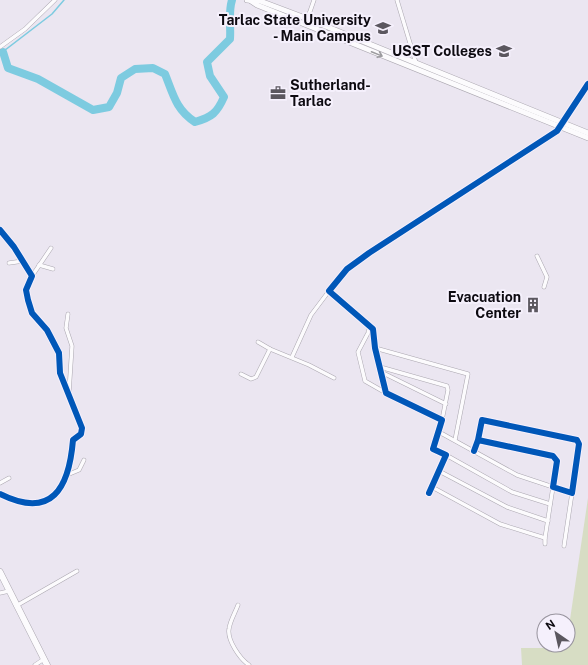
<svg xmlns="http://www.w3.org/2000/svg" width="588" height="665" font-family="'Public Sans',sans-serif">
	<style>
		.green { fill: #d7ddc4 }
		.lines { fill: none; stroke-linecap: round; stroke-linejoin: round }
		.stream { stroke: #7dcbe0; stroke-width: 1.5 }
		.river { stroke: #7dcbe0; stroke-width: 8 }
		.street-casing { stroke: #aba7b0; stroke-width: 4.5 }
		.secondary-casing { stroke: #aba7b0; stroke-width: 6 }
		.highway-casing { stroke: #aba7b0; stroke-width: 7 }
		.street { stroke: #fcfbfd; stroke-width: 3.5 }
		.secondary { stroke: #fcfbfd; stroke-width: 5 }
		.highway { stroke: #fcfbfd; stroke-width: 6 }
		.cycleway-casing { stroke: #f5f0fc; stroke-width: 8 }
		.cycleway { stroke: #0057b8; stroke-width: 6 }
		.oneway { stroke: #9c9b9f }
		.labels { text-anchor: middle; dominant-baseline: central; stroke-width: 4; stroke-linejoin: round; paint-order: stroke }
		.poi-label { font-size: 14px; font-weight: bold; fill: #0d0a11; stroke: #f5f0fc; text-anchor: end }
	</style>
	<rect width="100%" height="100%" fill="#ebe6f1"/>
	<path class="green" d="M588,498V665H522L521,648H565L566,645H568V633Z"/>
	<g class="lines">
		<path class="stream" d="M0,54L52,14L64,0"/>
		<path class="river" d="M3,52L8,68L38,79L93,110L109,107L117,93L121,78L135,69L153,68L165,74C173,94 176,110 195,122C212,117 217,113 224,97L210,76L207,62L230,39C231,25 228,13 232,0"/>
		<defs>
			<g id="street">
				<path d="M397,0L416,63"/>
				<path d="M307,20L314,0"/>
				<path d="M0,47L25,29L55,0"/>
				<path d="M0,230L14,247L32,276L26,290L28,300L32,313L47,330L59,353L60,373L82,428L81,434L73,440C69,488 52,520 0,494"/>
				<path d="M537,256L547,277L544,287"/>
				<path d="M9,263L23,261"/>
				<path d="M39,265L53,269"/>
				<path d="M32,276L51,248"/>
				<path d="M68,314L66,328L72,346L69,392"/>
				<path d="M370,326L368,333L358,352L365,381L386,393"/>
				<path d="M258,342L270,349"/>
				<path d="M375,348L468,374L455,440"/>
				<path d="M292,357L311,315L329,291"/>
				<path d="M380,367L447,386L448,390L442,420"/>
				<path d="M381,372L446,404"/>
				<path d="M241,374L251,379L256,377L270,349L309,365L334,378"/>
				<path d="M474,451L478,440L553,456L557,461L553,487L572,493L579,444L577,440L482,420L478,440"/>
				<path d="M446,455L512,492L550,504"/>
				<path d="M439,471L507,507L548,521"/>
				<path d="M67,475L79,470L84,460"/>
				<path d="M0,483L9,478"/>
				<path d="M432,487L500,524L545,538L553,487L517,475L439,432"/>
				<path d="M429,493L446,455L433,449L442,420L386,393L375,348L373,329L329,291L347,269L369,253L557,131L588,84"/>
				<path d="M545,544V538"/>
				<path d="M564,546L572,493"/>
				<path d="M0,593L9,591"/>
				<path d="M238,605C235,613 230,621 229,629C227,640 240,659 249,665"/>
				<path d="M16,606L77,571"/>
				<path d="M35,665L44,659"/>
			</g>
			<g id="secondary">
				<path d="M247,0L260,1L308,19L588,133"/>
				<path d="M251,1L257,5L588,138"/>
			</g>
			<path id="highway" d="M0,572L47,665"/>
		</defs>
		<use href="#street" class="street-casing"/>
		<use href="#secondary" class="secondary-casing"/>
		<use href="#highway" class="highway-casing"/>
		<use href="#street" class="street"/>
		<use href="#secondary" class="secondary"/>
		<use href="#highway" class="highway"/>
		<defs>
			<g id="cycleway">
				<path d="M0,230L14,247L32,276L26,290L28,300L32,313L47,330L59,353L60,373L82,428L81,434L73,440C69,488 52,520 0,494"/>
				<path d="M474,451L478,440L553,456L557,461L553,487L572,493L579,444L577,440L482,420L478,440"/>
				<path d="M429,493L446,455L433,449L442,420L386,393L375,348L373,329L329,291L347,269L369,253L557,131L588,84"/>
			</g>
		</defs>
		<use href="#cycleway" class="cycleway-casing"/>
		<use href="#cycleway" class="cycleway"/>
	</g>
	<defs><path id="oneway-shaft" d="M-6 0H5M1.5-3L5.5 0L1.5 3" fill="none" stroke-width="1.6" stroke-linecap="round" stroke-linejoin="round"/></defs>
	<use class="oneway" href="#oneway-shaft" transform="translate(377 54) rotate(22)"/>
	<defs>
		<symbol id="university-bare" viewBox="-9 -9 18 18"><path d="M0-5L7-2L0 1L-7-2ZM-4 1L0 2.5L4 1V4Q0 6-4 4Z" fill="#5b575f" stroke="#f5f0fc" stroke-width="2.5" paint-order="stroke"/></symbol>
		<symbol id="office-bare" viewBox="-9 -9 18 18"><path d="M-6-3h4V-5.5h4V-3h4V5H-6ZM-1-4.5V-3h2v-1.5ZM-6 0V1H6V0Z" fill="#5b575f" stroke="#f5f0fc" stroke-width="2.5" paint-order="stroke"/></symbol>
		<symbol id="building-bare" viewBox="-9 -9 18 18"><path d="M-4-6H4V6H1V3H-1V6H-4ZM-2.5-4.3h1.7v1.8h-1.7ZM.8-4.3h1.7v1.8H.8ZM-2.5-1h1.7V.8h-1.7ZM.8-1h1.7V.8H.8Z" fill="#5b575f" stroke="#f5f0fc" stroke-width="2.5" paint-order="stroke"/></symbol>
	</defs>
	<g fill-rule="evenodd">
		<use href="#university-bare" x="372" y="17" width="22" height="22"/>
		<use href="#university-bare" x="493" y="40" width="22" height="22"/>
		<use href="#office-bare" x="267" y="82" width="22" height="22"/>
		<use href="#building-bare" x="522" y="294" width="22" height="22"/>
	</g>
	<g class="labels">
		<g class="poi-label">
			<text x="371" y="20">Tarlac State University<tspan x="371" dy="16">- Main Campus</tspan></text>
			<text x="492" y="51">USST Colleges</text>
			<text x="290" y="85" text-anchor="start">Sutherland-<tspan x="290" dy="16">Tarlac</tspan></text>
			<text x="521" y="297">Evacuation<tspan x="521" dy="16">Center</tspan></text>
		</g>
	</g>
	<g transform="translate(556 633) rotate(326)"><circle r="19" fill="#f5f0fc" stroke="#98949e"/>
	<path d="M0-3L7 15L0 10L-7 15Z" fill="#5b575f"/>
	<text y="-6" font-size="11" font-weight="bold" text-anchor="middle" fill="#0d0a11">N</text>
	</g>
</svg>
